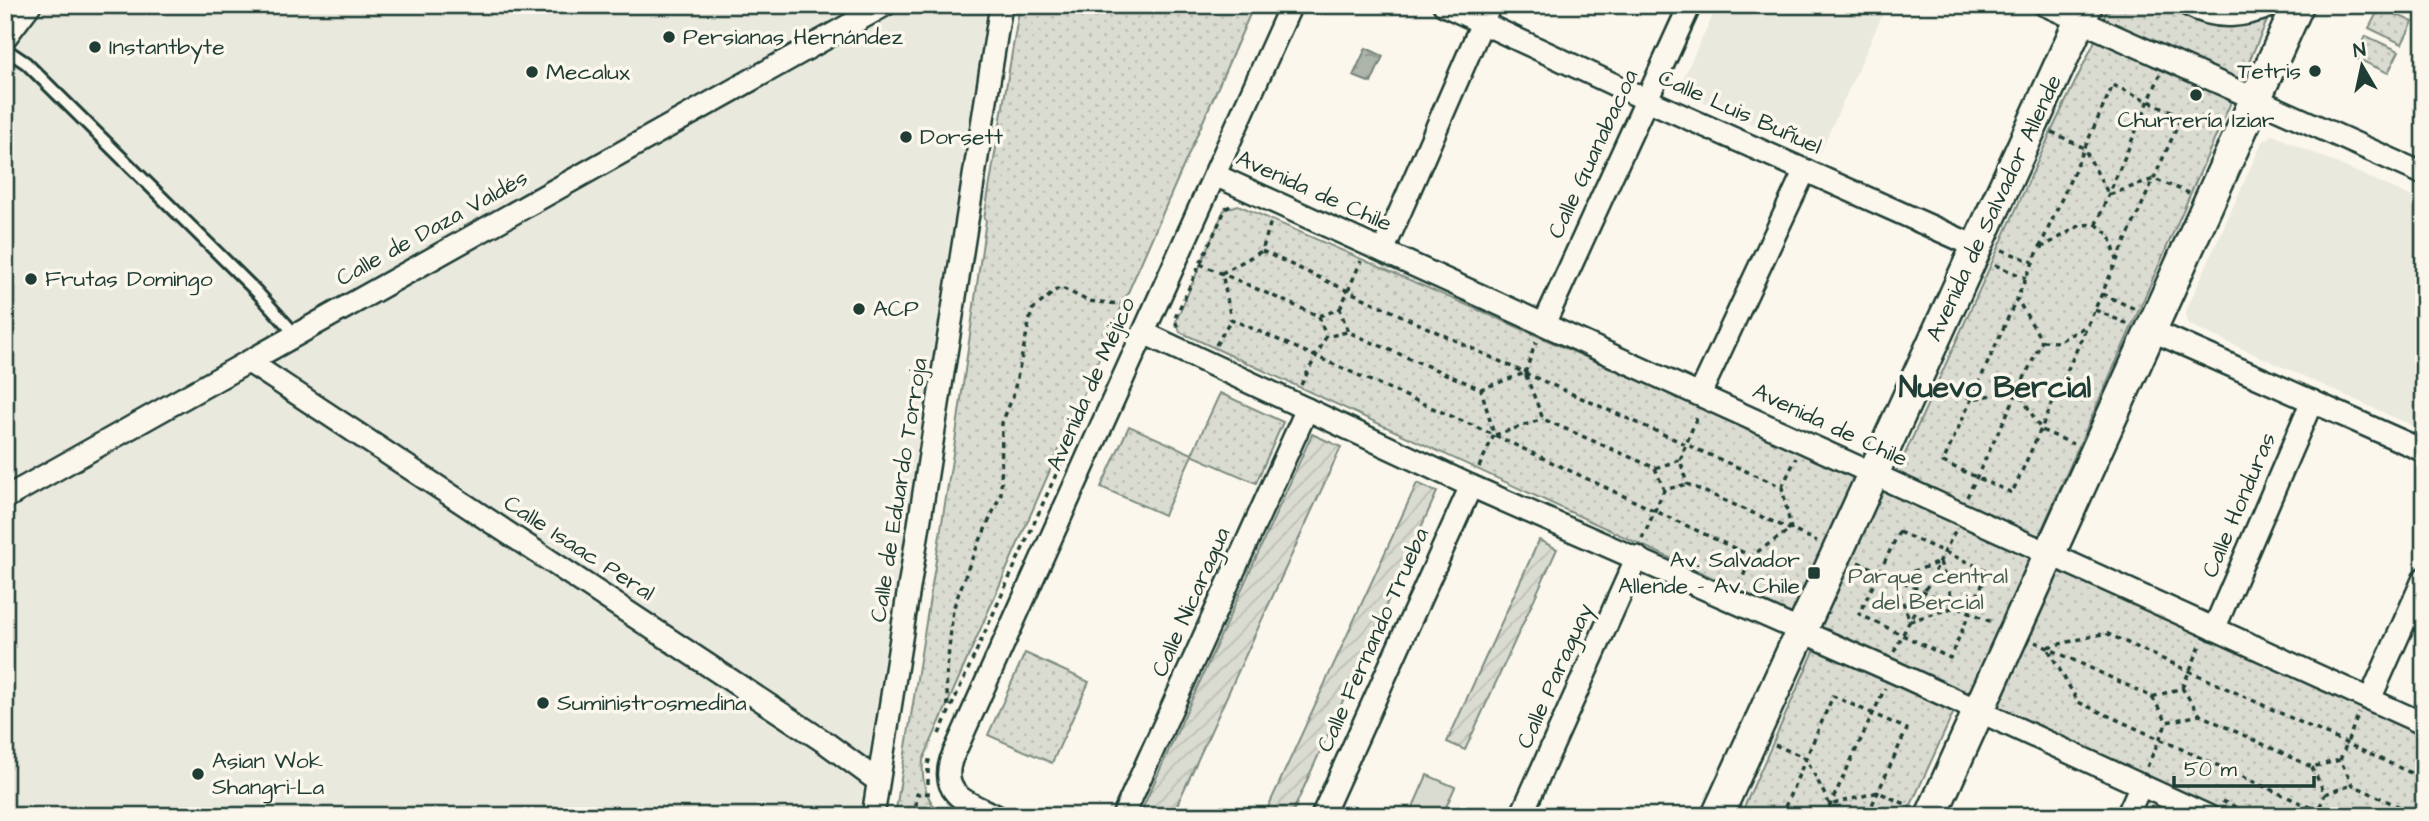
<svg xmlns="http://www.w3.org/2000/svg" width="2429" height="821" font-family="'Architects Daughter',sans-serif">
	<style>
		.built { fill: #eae9de }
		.grass { fill: url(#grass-dots); stroke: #7d8c82; stroke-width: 2 }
		.garden { fill: url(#garden-furrows); stroke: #7d8c82; stroke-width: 2 }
		.pitch { fill: #dbdcd1; stroke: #7d8c82; stroke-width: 2 }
		.water { fill: url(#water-ripples); stroke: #74847b; stroke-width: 2 }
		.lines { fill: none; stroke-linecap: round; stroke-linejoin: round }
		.lane-casing { stroke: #1f3d34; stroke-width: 16 }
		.street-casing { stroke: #1f3d34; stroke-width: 26 }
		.secondary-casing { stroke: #1f3d34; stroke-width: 35 }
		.path { stroke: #1f3d34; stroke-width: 3.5; stroke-dasharray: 5 5; stroke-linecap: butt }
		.lane { stroke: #fbf7ec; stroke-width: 10 }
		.street { stroke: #fbf7ec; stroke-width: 21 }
		.secondary { stroke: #fbf7ec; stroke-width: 30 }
		.poi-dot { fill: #1f3d34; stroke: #fbf7ec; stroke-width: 2.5 }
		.labels { text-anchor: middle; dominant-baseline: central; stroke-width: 7; stroke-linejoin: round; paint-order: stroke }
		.poi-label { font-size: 23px; fill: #1f3d34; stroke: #fbf7ec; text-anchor: start }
		.street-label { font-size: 23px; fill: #1f3d34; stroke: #fbf7ec }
		.park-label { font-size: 23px; fill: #455d53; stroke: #fbf7ec }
		.district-label { font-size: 30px; font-weight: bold; fill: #1f3d34; stroke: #fbf7ec }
	</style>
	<defs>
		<pattern id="grass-dots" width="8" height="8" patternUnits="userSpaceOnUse" patternTransform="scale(1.75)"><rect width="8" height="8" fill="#dbdcd1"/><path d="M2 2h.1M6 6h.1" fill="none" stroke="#bcbeb4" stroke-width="1.8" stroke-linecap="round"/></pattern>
		<pattern id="garden-furrows" width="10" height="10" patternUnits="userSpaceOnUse" patternTransform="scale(1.75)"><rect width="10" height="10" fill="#dbdcd1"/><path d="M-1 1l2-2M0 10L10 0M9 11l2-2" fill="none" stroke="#bcbeb4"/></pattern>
		<pattern id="water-ripples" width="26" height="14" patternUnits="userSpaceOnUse" patternTransform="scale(1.75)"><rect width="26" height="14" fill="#adb4aa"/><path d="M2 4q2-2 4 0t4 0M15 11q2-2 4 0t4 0" fill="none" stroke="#8c948b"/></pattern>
	</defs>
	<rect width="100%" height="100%" fill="#fbf7ec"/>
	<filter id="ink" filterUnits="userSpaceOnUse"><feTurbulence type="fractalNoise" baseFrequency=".0143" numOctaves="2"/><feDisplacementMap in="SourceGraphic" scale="14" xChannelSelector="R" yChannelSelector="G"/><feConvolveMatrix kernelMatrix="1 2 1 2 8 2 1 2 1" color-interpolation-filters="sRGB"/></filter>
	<g filter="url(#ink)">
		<g class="built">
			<path d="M5,5H987L859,816H5Z"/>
			<path d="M1718,5H1887L1819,155L1687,94L1683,84L1684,76Z"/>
			<path d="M2273,135L2424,202V431L2190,325L2187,321L2186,311L2262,142Z"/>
		</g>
		<g class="grass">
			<path d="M1020,5H1254L923,760C921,782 926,800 942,816H895L956,435L986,220L984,219Z"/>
			<path d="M2109,5H2274L2031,554L2424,733V816H2233L1962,694L1906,816H1740L1824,629L1180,332L1176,321L1224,210L1238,205L1885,488L1900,465L2051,132L2093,45Z"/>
			<path d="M2380,7L2413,22L2402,44L2369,28Z"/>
			<path d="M2366,36L2399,51L2388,73L2356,58Z"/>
			<path d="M1220,393L1283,422L1256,483L1192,455L1164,515L1101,487L1129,426L1192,454Z"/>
			<path d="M1025,653L1089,682L1052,763L988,735Z"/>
		</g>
		<g class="garden">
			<path d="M1312,434L1341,447L1172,816H1139Z"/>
			<path d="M1417,483L1437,492L1291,816H1264Z"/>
			<path d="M1539,540L1557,549L1465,750L1447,742Z"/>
		</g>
		<path class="pitch" d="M1427,775L1455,787L1442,816H1409Z"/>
		<path class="water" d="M1366,48L1383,56L1371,83L1353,76Z"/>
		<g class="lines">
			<defs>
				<path id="lane" d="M5,49L26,63L257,292L296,335"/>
				<g id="street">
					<path d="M1444,5L1647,100L1977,247"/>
					<path d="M2045,5L2424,174"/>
					<path d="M2188,5C2218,21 2244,17 2274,5"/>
					<path d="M5,38L30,5"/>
					<path d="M1215,175L2424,724"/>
					<path d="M1383,251L1490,5"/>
					<path d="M1544,324L1690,5"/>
					<path d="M2151,330L2424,451"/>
					<path d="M1144,333L1471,486L1892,671L2208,816"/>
					<path d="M249,362L826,743L878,781"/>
					<path d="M1700,394L1805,170"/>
					<path d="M5,498L885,5"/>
					<path d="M2214,629L2312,401"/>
					<path d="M2370,699L2424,578"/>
					<path d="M873,816L1001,5"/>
					<path d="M996,816C969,803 940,796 951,760L1291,5"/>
					<path d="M1123,816L1307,409"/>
					<path d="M1322,816L1471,486"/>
					<path d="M1521,816L1637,557"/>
					<path d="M2127,816L2141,785"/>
				</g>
				<g id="secondary">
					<path d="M1717,816L2087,5"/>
					<path d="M1931,816L2298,5"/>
				</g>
			</defs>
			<use href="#lane" class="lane-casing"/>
			<use href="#street" class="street-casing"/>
			<use href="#secondary" class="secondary-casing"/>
			<g class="path">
				<path d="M2113,85L2182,116L2012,493L1943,462Z"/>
				<path d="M2052,132L2084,148L2109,195L2154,179L2189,193"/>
				<path d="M2096,224L2110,236L2117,260"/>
				<path d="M2041,248L2081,225L2096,224L2160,75"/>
				<path d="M2002,250L2033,262"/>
				<path d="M1262,251L1525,373L1782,487L1791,529L1751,556L1494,435L1231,319L1222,273L1262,251L1271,221"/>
				<path d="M1200,264L1319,316L1340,309L1348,332L1481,389L1525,373L1543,419L1655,468L1680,460L1687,484L1817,541"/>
				<path d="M1995,265L2026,278"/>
				<path d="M2102,294L2135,309"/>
				<path d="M1340,309L1361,261"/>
				<path d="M2095,310L2128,324"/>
				<path d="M1319,316L1326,337"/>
				<path d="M1177,327L1175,318L1226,208L1234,205"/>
				<path d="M2042,341L2058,342L2088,325"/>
				<path d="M1216,345L1231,319"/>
				<path d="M1525,373L1536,342"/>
				<path d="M1301,385L1326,337L1347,332"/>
				<path d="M1939,385L1972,399L2018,390L2041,430L2073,444"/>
				<path d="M1495,435L1543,419"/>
				<path d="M1680,460L1698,414"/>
				<path d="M1479,467L1494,435L1481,389"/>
				<path d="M1655,468L1664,490L1687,484"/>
				<path d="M1782,487L1796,458"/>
				<path d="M1967,497L2042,341L2017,299"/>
				<path d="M1899,532L1988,571L1950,658L1859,614Z"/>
				<path d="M1642,539L1664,490"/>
				<path d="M1858,562L1994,623"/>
				<path d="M1940,562L1955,607L1910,621L1894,578Z"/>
				<path d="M1740,585L1751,556"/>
				<path d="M2035,642L2152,697L2182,688L2200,715L2312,767L2340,760L2353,785L2419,816"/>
				<path d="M1894,652L1955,531"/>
				<path d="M2182,688L2202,642"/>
				<path d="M2152,697L2167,722L2200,715"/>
				<path d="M948,706L946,679L953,609L970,563L1001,494L1002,423L1013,396L1032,310L1060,287L1088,301L1132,305"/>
				<path d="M939,734L1081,419"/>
				<path d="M1775,745L1806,758L1830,805L1878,792L1910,806"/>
				<path d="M2340,760L2359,713"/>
				<path d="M2147,767L2167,722"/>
				<path d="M2312,767L2325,794L2352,785"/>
				<path d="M928,784V764L930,757"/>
				<path d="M2222,801L2255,816"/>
				<path d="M915,816L917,794L931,793"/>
				<path d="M1781,816L1833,696L1907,729L1867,816"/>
				<path d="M1825,816L1885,688"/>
				<path d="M2316,816L2325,794"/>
				<path d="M2329,816L2078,702L2047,647L2106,633L2424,779"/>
			</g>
			<use href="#lane" class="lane"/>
			<use href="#street" class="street"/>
			<use href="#secondary" class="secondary"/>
		</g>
	</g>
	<g class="poi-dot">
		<circle cx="669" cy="37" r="7"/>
		<circle cx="95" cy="47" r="7"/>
		<circle cx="2315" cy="71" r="7"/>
		<circle cx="532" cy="72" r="7"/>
		<circle cx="2196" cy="95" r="7"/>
		<circle cx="906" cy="137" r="7"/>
		<circle cx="31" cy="279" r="7"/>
		<circle cx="859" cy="309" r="7"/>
		<rect x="1807" y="566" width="14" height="14" rx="3.5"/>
		<circle cx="543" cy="703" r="7"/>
		<circle cx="198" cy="774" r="7"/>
	</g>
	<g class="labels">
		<g class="poi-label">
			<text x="683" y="37">Persianas Hernández</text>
			<text x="109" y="47">Instantbyte</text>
			<text x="2301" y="71" text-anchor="end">Tetris</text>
			<text x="546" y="72">Mecalux</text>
			<text x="2196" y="120" text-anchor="middle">Churrería Iziar</text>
			<text x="920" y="137">Dorsett</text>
			<text x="45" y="279">Frutas Domingo</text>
			<text x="873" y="309">ACP</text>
			<text x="1800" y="560" text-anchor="end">Av. Salvador<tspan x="1800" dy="26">Allende - Av. Chile</tspan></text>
			<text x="557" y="703">Suministrosmedina</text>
			<text x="212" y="761">Asian Wok<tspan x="212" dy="26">Shangri-La</tspan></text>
		</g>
		<g class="street-label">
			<text transform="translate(1740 112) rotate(24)">Calle Luis Buñuel</text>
			<text transform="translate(1593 154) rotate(-65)">Calle Guanabacoa</text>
			<text transform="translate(1314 191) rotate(24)">Avenida de Chile</text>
			<text transform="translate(1994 208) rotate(-65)">Avenida de Salvador Allende</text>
			<text transform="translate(432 228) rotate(-29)">Calle de Daza Valdés</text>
			<text transform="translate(1091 384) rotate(-66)">Avenida de Méjico</text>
			<text transform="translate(1830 425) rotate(25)">Avenida de Chile</text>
			<text transform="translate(899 490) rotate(-81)">Calle de Eduardo Torroja</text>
			<text transform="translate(2239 505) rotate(-67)">Calle Honduras</text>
			<text transform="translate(579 548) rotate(33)">Calle Isaac Peral</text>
			<text transform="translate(1191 602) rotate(-66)">Calle Nicaragua</text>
			<text transform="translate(1373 640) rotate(-66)">Calle Fernando Trueba</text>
			<text transform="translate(1555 676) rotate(-66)">Calle Paraguay</text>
		</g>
		<g class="park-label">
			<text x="1928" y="576">Parque central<tspan x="1928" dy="26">del Bercial</tspan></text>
		</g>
		<g class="district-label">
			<text x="1995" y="388">Nuevo Bercial</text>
		</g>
	</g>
	<rect width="2429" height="821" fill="none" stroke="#fbf7ec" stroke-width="28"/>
	<rect x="14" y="14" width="2401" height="793" fill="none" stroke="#1f3d34" stroke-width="2.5" filter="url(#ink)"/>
	<g transform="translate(2362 66) rotate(351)" stroke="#fbf7ec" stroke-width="5" paint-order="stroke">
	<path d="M0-5L12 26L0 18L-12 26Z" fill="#1f3d34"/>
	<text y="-10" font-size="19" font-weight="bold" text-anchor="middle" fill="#1f3d34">N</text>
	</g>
	<path d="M2174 776v10h140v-10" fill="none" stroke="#1f3d34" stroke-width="3.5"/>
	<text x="2184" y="776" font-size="21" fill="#1f3d34" stroke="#fbf7ec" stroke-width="5" paint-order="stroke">50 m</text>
</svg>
